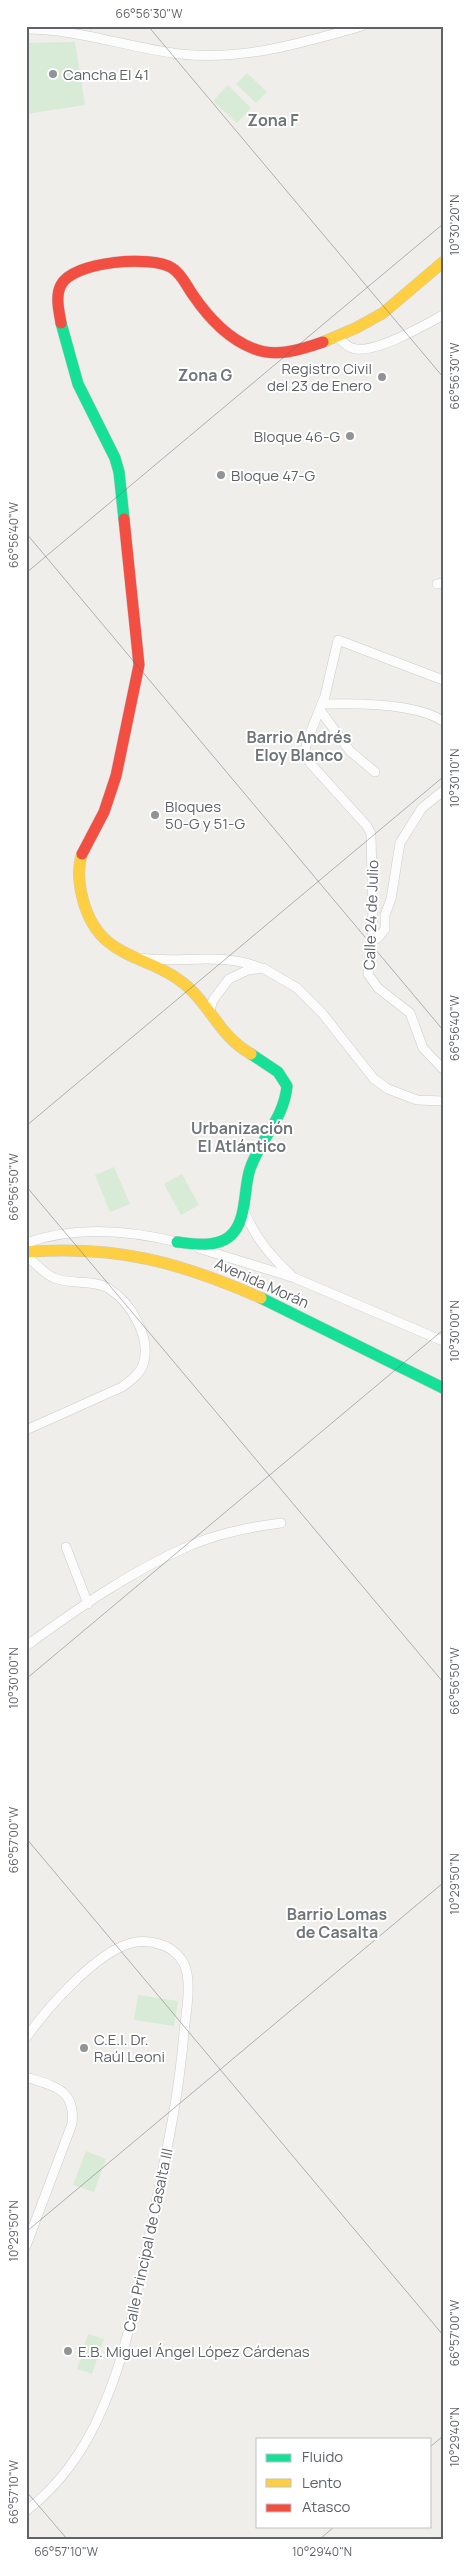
<svg xmlns="http://www.w3.org/2000/svg" width="469" height="2565" font-family="Manrope,sans-serif">
	<style>
		.park { fill: #d8ebd6 }
		.lines { fill: none; stroke-linecap: round; stroke-linejoin: round }
		.street-casing { stroke: #cbcccc; stroke-width: 10 }
		.fast-casing { stroke: #cacacb; stroke-width: 12 }
		.slow-casing { stroke: #cacacb; stroke-width: 12 }
		.jam-casing { stroke: #cacacb; stroke-width: 12 }
		.street { stroke: #fdfcfc; stroke-width: 9 }
		.fast { stroke: #16e098; stroke-width: 11 }
		.slow { stroke: #ffcf43; stroke-width: 11 }
		.jam { stroke: #f24e42; stroke-width: 11 }
		.ticks { fill: none; stroke: #5f6368; stroke-width: 1; stroke-opacity: 0.45 }
		.poi-dot { fill: #919496; stroke: #fff; stroke-width: 2 }
		.labels { text-anchor: middle; dominant-baseline: central; stroke-width: 4; stroke-linejoin: round; paint-order: stroke }
		.poi-label { font-size: 15px; fill: #5f6368; stroke: #fff; text-anchor: start }
		.street-label { font-size: 15px; fill: #5f6368; stroke: #fff }
		.neighbourhood-label { font-size: 16px; font-weight: bold; fill: #70757a; stroke: #fff }
		.neatline { fill: none; stroke: #5f6368; stroke-width: 2 }
		.ticks-label { font-size: 12px; text-anchor: middle; fill: #5f6368 }
	</style>
	<rect width="100%" height="100%" fill="#efeeea"/>
	<g class="park">
		<path d="M75,42L85,105L26,114V43Z"/>
		<path d="M247,73L267,92L256,103L236,84Z"/>
		<path d="M228,85L251,108L237,123L213,101Z"/>
		<path d="M114,1167L130,1204L110,1212L95,1175Z"/>
		<path d="M182,1174L199,1205L181,1215L164,1184Z"/>
		<path d="M138,1995L178,2001L174,2026L134,2020Z"/>
		<path d="M86,2151L106,2159L94,2192L73,2185Z"/>
		<path d="M88,2334L104,2339L92,2374L77,2369Z"/>
	</g>
	<g class="lines">
		<defs>
			<g id="street">
				<path d="M26,29C78,29 129,48 180,54C243,61 302,43 362,26"/>
				<path d="M337,336C341,340 346,346 352,348C372,356 425,325 443,315"/>
				<path d="M437,584L443,583"/>
				<path d="M443,680L338,640L325,696L307,741L305,751L310,763L367,826L371,834L373,925L368,974L378,988L410,1013L423,1048L443,1069"/>
				<path d="M322,704C354,703 416,703 443,721"/>
				<path d="M320,710L350,751L375,772"/>
				<path d="M372,941L378,938L385,929V915L391,899L400,843L422,808L443,791"/>
				<path d="M140,958C180,964 220,952 258,967"/>
				<path d="M209,1013L213,1000L229,979L248,970L263,968L297,988L322,1013L374,1079L388,1089L417,1100L443,1101"/>
				<path d="M243,1207C252,1234 270,1256 291,1275"/>
				<path d="M26,1243C77,1225 130,1230 181,1243"/>
				<path d="M198,1248L295,1278L443,1341"/>
				<path d="M26,1430L122,1387C130,1381 139,1375 143,1365C152,1338 131,1302 108,1288C92,1279 71,1285 54,1278C45,1274 37,1265 30,1259"/>
				<path d="M66,1547L88,1604"/>
				<path d="M26,1646C77,1609 131,1571 189,1546C218,1533 250,1527 281,1523"/>
				<path d="M26,2038C46,2009 91,1959 123,1946C136,1940 148,1940 162,1945C172,1948 183,1958 186,1969C191,1988 186,2013 184,2032C179,2098 164,2163 151,2228C138,2288 128,2350 103,2407C86,2448 61,2484 26,2511"/>
				<path d="M26,2077C54,2086 76,2089 72,2124L26,2246"/>
			</g>
			<g id="fast">
				<path d="M61,323L78,384L115,458L119,472L124,519"/>
				<path d="M177,1242C194,1244 214,1248 229,1237C248,1222 243,1189 250,1169C260,1139 284,1119 287,1086L278,1072L251,1054"/>
				<path d="M261,1298L443,1388"/>
			</g>
			<g id="slow">
				<path d="M323,342L356,328L383,313L443,262"/>
				<path d="M82,854C77,869 79,885 83,900C100,963 149,952 188,987C213,1010 220,1036 251,1054"/>
				<path d="M26,1252C116,1245 180,1262 261,1298"/>
			</g>
			<g id="jam">
				<path d="M61,323C59,311 55,296 61,285C73,261 152,255 172,268C182,274 187,287 193,295C208,317 227,338 252,348C275,358 300,350 323,342"/>
				<path d="M82,854L104,812L116,776L139,665L124,519"/>
			</g>
		</defs>
		<use href="#street" class="street-casing"/>
		<use href="#fast" class="fast-casing"/>
		<use href="#slow" class="slow-casing"/>
		<use href="#jam" class="jam-casing"/>
		<use href="#street" class="street"/>
		<use href="#fast" class="fast"/>
		<use href="#slow" class="slow"/>
		<use href="#jam" class="jam"/>
	</g>
	<path class="ticks" d="M148,26L443,377M26,533L443,1030M26,573L443,224M26,1126L443,777M26,1186L443,1682M26,1679L443,1330M26,1838L443,2335M26,2232L443,1883M430,2447L443,2436M26,2491L67,2539M320,2539L335,2526"/>
	<g class="poi-dot">
		<circle cx="53" cy="74" r="5"/>
		<circle cx="382" cy="377" r="5"/>
		<circle cx="350" cy="436" r="5"/>
		<circle cx="221" cy="475" r="5"/>
		<circle cx="155" cy="815" r="5"/>
		<circle cx="84" cy="2048" r="5"/>
		<circle cx="68" cy="2351" r="5"/>
	</g>
	<g class="labels">
		<g class="poi-label">
			<text x="63" y="74">Cancha El 41</text>
			<text x="372" y="368" text-anchor="end">Registro Civil<tspan x="372" dy="17">del 23 de Enero</tspan></text>
			<text x="340" y="436" text-anchor="end">Bloque 46-G</text>
			<text x="231" y="475">Bloque 47-G</text>
			<text x="165" y="806">Bloques<tspan x="165" dy="17">50-G y 51-G</tspan></text>
			<text x="94" y="2039">C.E.I. Dr.<tspan x="94" dy="17">Raúl Leoni</tspan></text>
			<text x="78" y="2351">E.B. Miguel Ángel López Cárdenas</text>
		</g>
		<g class="street-label">
			<text transform="translate(371 915) rotate(-88)">Calle 24 de Julio</text>
			<text transform="translate(262 1283) rotate(24)">Avenida Morán</text>
			<text transform="translate(148 2240) rotate(-78)">Calle Principal de Casalta III</text>
		</g>
		<g class="neighbourhood-label">
			<text x="273" y="120">Zona F</text>
			<text x="205" y="375">Zona G</text>
			<text x="299" y="737">Barrio Andrés<tspan x="299" dy="18">Eloy Blanco</tspan></text>
			<text x="242" y="1128">Urbanización<tspan x="242" dy="18">El Atlántico</tspan></text>
			<text x="337" y="1914">Barrio Lomas<tspan x="337" dy="18">de Casalta</tspan></text>
		</g>
	</g>
	<rect width="469" height="2565" fill="none" stroke="#ffffff" stroke-width="55"/>
	<rect x="256" y="2438" width="175" height="90" fill="#ffffff" stroke="#bfc1c3"/>
	<rect x="266" y="2454" width="25" height="8" fill="#16e098" stroke="#bfc1c3"/>
	<text x="302" y="2462" font-size="15" fill="#5f6368">Fluido</text>
	<rect x="266" y="2479" width="25" height="8" fill="#ffcf43" stroke="#bfc1c3"/>
	<text x="302" y="2488" font-size="15" fill="#5f6368">Lento</text>
	<rect x="266" y="2504" width="25" height="8" fill="#f24e42" stroke="#bfc1c3"/>
	<text x="302" y="2512" font-size="15" fill="#5f6368">Atasco</text>
	<rect x="28" y="28" width="414" height="2510" class="neatline"/>
	<g class="ticks-label">
		<text x="149" y="18">66°56'30"W</text>
		<text transform="translate(455 225) rotate(-90)" y="4">10°30'20"N</text>
		<text transform="translate(455 376) rotate(-90)" y="4">66°56'30"W</text>
		<text transform="translate(14 535) rotate(-90)" y="4">66°56'40"W</text>
		<text transform="translate(455 778) rotate(-90)" y="4">10°30'10"N</text>
		<text transform="translate(455 1028) rotate(-90)" y="4">66°56'40"W</text>
		<text transform="translate(14 1187) rotate(-90)" y="4">66°56'50"W</text>
		<text transform="translate(455 1331) rotate(-90)" y="4">10°30'00"N</text>
		<text transform="translate(14 1678) rotate(-90)" y="4">10°30'00"N</text>
		<text transform="translate(455 1681) rotate(-90)" y="4">66°56'50"W</text>
		<text transform="translate(14 1840) rotate(-90)" y="4">66°57'00"W</text>
		<text transform="translate(455 1884) rotate(-90)" y="4">10°29'50"N</text>
		<text transform="translate(14 2231) rotate(-90)" y="4">10°29'50"N</text>
		<text transform="translate(455 2333) rotate(-90)" y="4">66°57'00"W</text>
		<text transform="translate(455 2437) rotate(-90)" y="4">10°29'40"N</text>
		<text transform="translate(14 2492) rotate(-90)" y="4">66°57'10"W</text>
		<text x="66" y="2556">66°57'10"W</text>
		<text x="322" y="2556">10°29'40"N</text>
	</g>
</svg>
